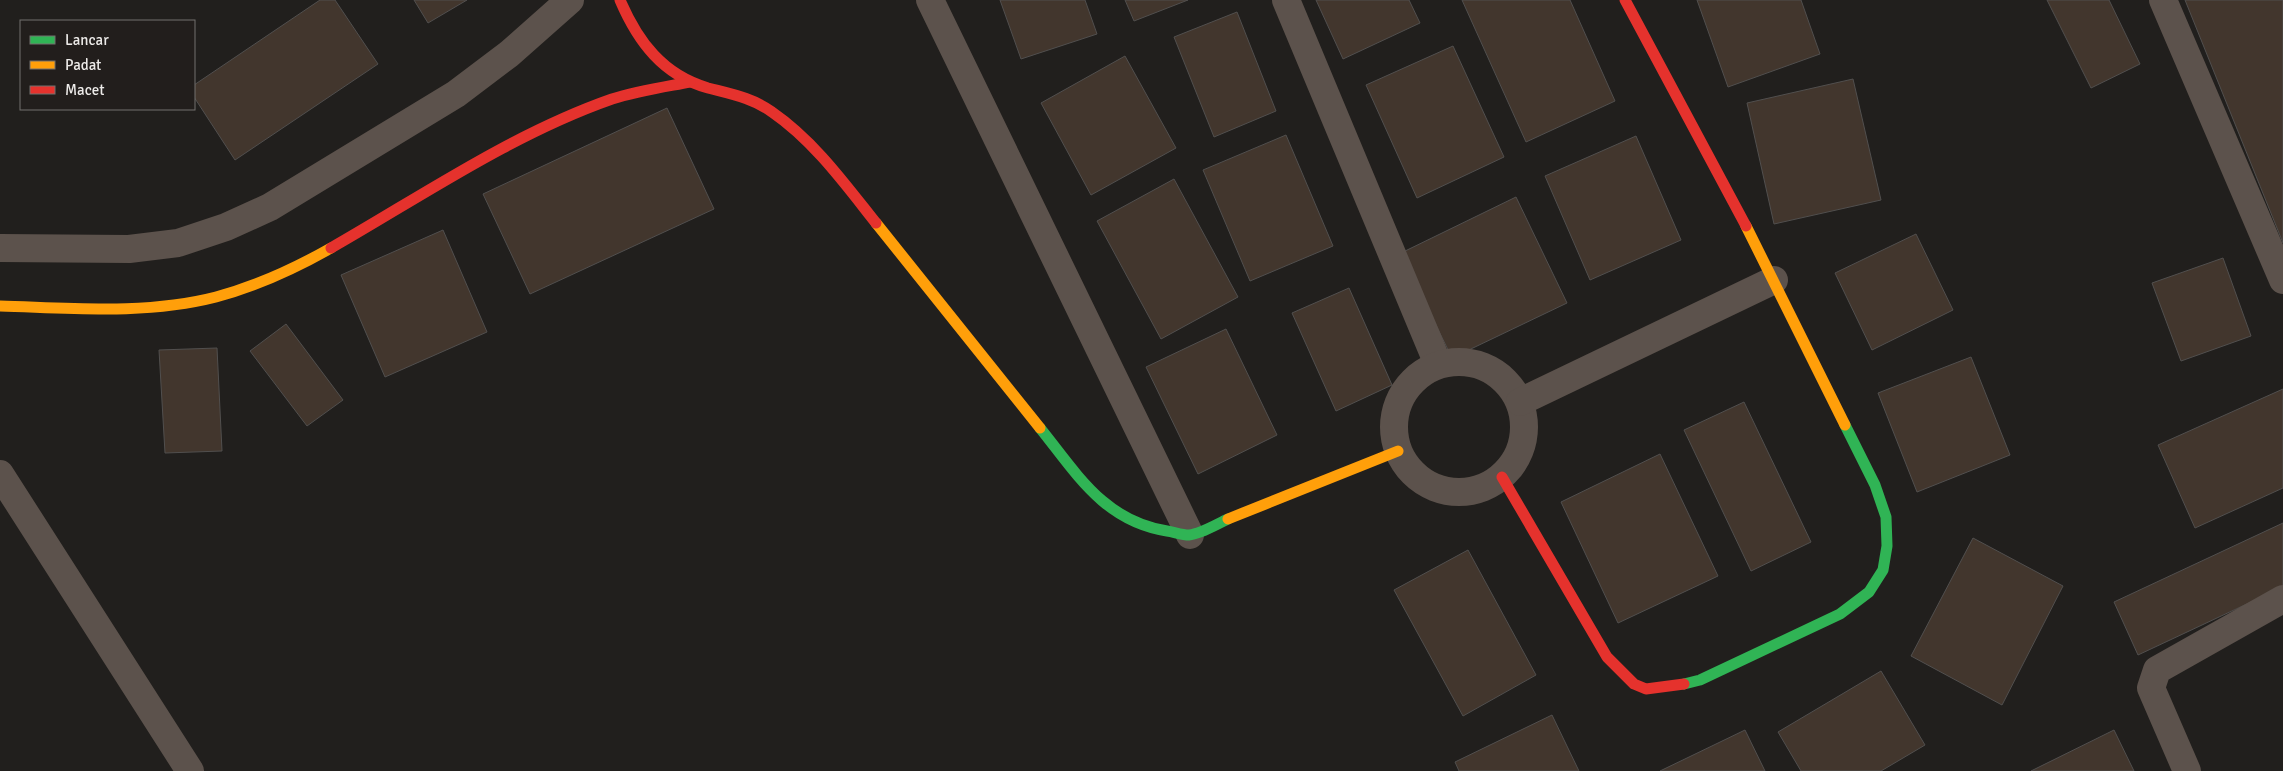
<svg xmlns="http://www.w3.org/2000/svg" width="2283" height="771" font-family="Signika,sans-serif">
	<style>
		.building { fill: #42362d; stroke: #514f4e }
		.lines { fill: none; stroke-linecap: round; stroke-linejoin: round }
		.street { stroke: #5c524c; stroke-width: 28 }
		.fast { stroke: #30b455; stroke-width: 11 }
		.slow { stroke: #ff9f0a; stroke-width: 11 }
		.jam { stroke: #e5322d; stroke-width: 11 }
	</style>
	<rect width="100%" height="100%" fill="#211f1d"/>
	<g class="building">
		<path d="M320,0H335L378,64L235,160L194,97V85Z"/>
		<path d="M414,0H467L428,23Z"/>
		<path d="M1000,0H1085L1097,34L1021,59Z"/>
		<path d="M1125,0H1188L1134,21Z"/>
		<path d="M1316,0H1409L1420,23L1343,59Z"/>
		<path d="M1462,0H1570L1615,101L1526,142Z"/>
		<path d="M1697,0H1801L1820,54L1728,87Z"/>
		<path d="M2047,0H2109L2140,64L2091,88Z"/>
		<path d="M2185,0H2283V243Z"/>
		<path d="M1237,12L1276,111L1214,137L1174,37Z"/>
		<path d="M1453,46L1504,157L1417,198L1366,85Z"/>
		<path d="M1125,56L1176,148L1091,195L1041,103Z"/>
		<path d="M1853,79L1881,200L1774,224L1747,103Z"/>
		<path d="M667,108L714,209L530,294L483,194Z"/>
		<path d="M1286,135L1333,246L1250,281L1203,170Z"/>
		<path d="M1636,136L1681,240L1590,280L1545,176Z"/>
		<path d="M1174,179L1238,297L1161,339L1097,221Z"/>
		<path d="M1516,197L1567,303L1452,358L1401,253Z"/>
		<path d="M443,230L487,332L385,377L341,275Z"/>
		<path d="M1916,234L1953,310L1872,350L1835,273Z"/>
		<path d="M2223,258L2251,336L2181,361L2152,283Z"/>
		<path d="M1349,288L1392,385L1336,411L1292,313Z"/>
		<path d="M286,324L343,400L307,426L250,351Z"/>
		<path d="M1226,329L1277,435L1198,474L1146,367Z"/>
		<path d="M217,348L222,451L165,453L159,350Z"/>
		<path d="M1971,357L2010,455L1917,492L1878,393Z"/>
		<path d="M2283,389V488L2195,528L2158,445Z"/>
		<path d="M1744,402L1811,542L1751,571L1684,430Z"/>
		<path d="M1660,454L1718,576L1618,623L1561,502Z"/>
		<path d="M2283,523V587L2138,655L2114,602Z"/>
		<path d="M1973,538L2063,586L2002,705L1911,656Z"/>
		<path d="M1468,550L1536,675L1463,716L1394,590Z"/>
		<path d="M1881,671L1925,745L1881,771H1801L1778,732Z"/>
		<path d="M1552,715L1579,771H1459L1455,762Z"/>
		<path d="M1745,730L1765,771H1660Z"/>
		<path d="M2114,730L2134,771H2031Z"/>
	</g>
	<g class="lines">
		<g class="street">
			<path d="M930,0L1190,535"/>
			<path d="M1286,0L1438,364"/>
			<path d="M2163,0L2283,280"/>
			<path d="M0,248L129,249L178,243L226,227L270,207L456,94L509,54L570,0"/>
			<circle cx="1459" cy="427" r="65"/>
			<path d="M1520,402L1774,280"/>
			<path d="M0,474L190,771"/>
			<path d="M2187,771L2151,688L2157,670L2283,599"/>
		</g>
		<g class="fast">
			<path d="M1040,428C1077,474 1104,521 1167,531C1174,532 1182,535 1189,535C1201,534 1217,524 1228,519"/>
			<path d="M1684,684L1700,680L1840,614L1869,592L1883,570L1887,546L1886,517L1875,485L1845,425"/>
		</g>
		<g class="slow">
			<path d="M876,223L1040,428"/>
			<path d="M1746,226L1845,425"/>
			<path d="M0,306C71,308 146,315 216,297C257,286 294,269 331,248"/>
			<path d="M1228,519L1398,451"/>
		</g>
		<g class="jam">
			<path d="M620,0C638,42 663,75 708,88C731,94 753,98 772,112C814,141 845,184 876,223"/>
			<path d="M1625,0L1746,226"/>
			<path d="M331,248C422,196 512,134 612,99C637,91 664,87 690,82"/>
			<path d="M1502,477L1607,657L1634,684L1646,689L1684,684"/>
		</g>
	</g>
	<rect x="20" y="20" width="175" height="90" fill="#221e1c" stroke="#73706e"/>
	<rect x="30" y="36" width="25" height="8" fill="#30b455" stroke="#73706e"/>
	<text x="65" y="45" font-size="15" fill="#eceae8">Lancar</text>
	<rect x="30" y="61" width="25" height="8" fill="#ff9f0a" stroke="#73706e"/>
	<text x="65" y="70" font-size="15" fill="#eceae8">Padat</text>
	<rect x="30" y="86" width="25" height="8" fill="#e5322d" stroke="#73706e"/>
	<text x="65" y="95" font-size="15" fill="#eceae8">Macet</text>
</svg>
